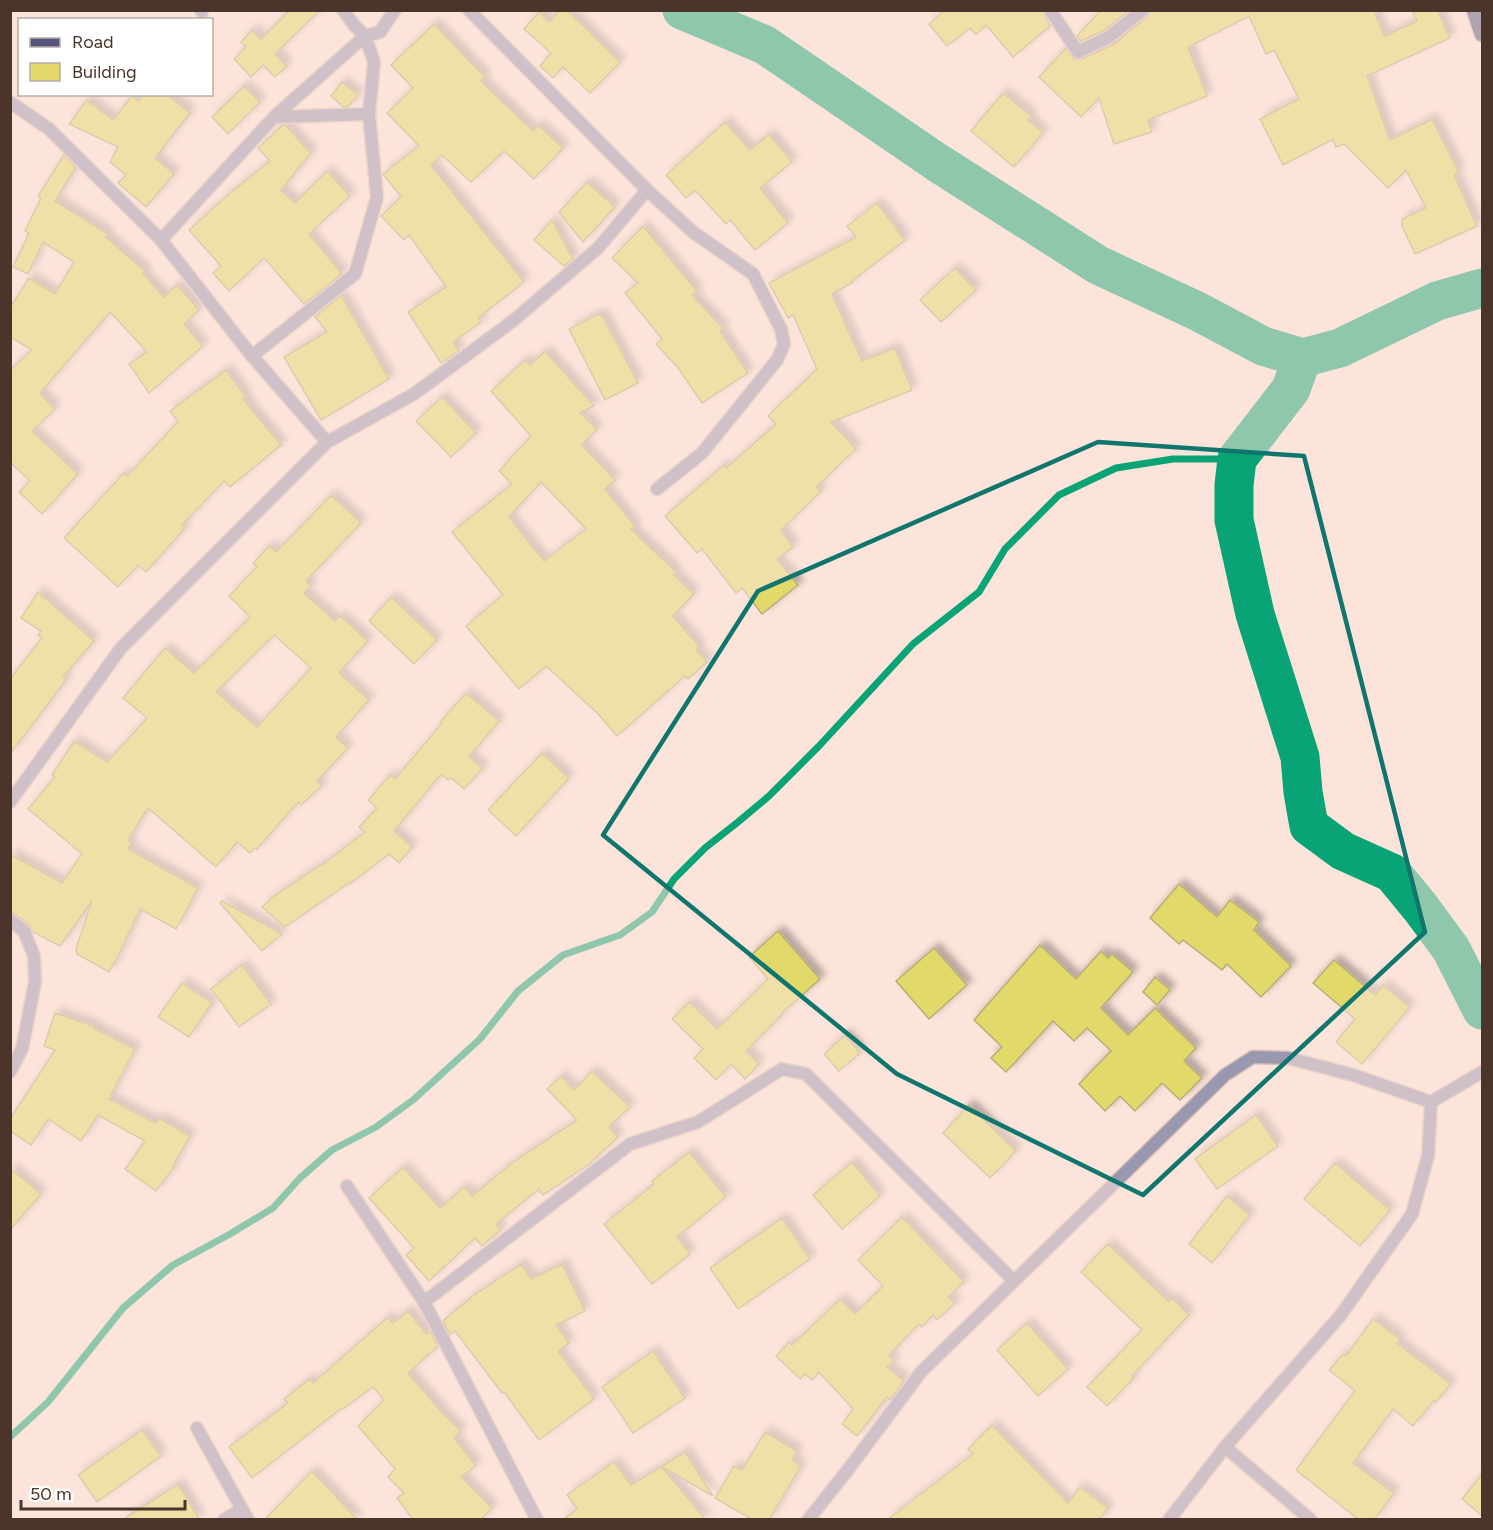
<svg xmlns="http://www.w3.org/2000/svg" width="1493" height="1530" font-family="Figtree,sans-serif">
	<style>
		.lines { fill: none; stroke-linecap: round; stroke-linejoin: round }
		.stream { stroke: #09a476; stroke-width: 7 }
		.river { stroke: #09a476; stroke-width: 39 }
		.building { fill: #e2d96a; stroke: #b3af77; stroke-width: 1.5; fill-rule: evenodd; filter: url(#shadow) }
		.street-casing { stroke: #d9c1b7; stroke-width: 15 }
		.primary-casing { stroke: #d9c1b7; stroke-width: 18 }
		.street { stroke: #9898af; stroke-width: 12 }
		.primary { stroke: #55547c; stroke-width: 15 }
		.marked { fill: none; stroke: #0f766e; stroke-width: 4.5; stroke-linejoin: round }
	</style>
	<defs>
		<filter id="shadow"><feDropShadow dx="5.5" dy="-5.5" stdDeviation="3" flood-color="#0004"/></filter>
	</defs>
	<rect width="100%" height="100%" fill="#fde4da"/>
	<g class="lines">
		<path class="stream" d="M10,1437L48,1402L123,1308L173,1265L230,1234L273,1208L300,1178L332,1150L376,1127L413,1100L480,1039L518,991L563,955L620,935L652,912L674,879L705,848L738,822L769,796L819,746L913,644L979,592L1005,549L1059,495L1116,468L1173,459H1237"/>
		<g class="river">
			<path d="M682,10L765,45L938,163L1098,265L1197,311L1263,346L1302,358L1340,348L1437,301L1482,288"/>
			<path d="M1302,358L1291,389L1237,459L1234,485V520L1255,614L1300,757L1303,792L1309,826L1343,851L1392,873L1420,907L1451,949L1482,1010"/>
		</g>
	</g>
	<g class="building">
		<path d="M290,10H320L275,54L287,66L275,77L263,65L251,77L234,59L246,47L241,42L252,30L261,39Z"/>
		<path d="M560,10H566L592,34V35L620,62L590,93L563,67L553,78L540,66L551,53L524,29L539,12L549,22Z"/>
		<path d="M945,10H1042L1050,26L1013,57L986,25L976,35L970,28L947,46L929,24Z"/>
		<path d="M1101,10H1129L1105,30L1081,41L1077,36Z"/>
		<path d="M1151,10H1373L1385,36L1417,21L1412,10H1437L1450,38L1367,76L1390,140L1432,119L1459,172L1454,175L1477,226L1415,254L1402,226V219L1426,208L1406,170L1388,188L1344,144L1336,147L1333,139L1283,165L1260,119L1299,99L1274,50L1266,54L1249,16L1188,47L1207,96L1148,120L1152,132L1114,144L1099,98L1081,117L1039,77L1066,48L1074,59H1082L1114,44L1148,16Z"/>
		<path d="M434,24L485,77L481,81L533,131L538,125L563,148L534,179L504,151L471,182L442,155L431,165L524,282L478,318L481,322L453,342L459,351L441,363L408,312L446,287L409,235L404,240L381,216L401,197L383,174L419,146L387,113L413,88L391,65Z"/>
		<path d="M342,82L358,95L349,106L343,107L331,96Z"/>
		<path d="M244,86L260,102L228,134L212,117Z"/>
		<path d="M1003,93L1031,116L1028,120L1043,133L1014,167L971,131Z"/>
		<path d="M144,94H166L190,113L155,158L174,174L146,207L118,183L126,175L110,162L118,147L69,124L87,100L113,120L132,96L139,101Z"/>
		<path d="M725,122L750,150L769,134L792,162L760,188L788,223L755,250L730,220L726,224L695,190L686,198L666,175Z"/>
		<path d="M283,125H285L311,153L281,190L295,203L327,171L350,196L309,234L342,274L304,304L264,258L229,291L213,273L221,266L189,230L230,193L270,161L258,148Z"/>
		<path d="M64,155L76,167L55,201L108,234L106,237L145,271L143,274L164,297L177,285L199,310L184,324L203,346L149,393L129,364L147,352L110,312L40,393L55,409L32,431L78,474L42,514L19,492L30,481L10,462V370L32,350L10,337V308L29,278L55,294L74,262L43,242L28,274L13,267L29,233L25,231L41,198L38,196Z"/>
		<path d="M587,182L615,207L583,242L559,212Z"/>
		<path d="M877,203L905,240L852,281L853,282L832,294L862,361L895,348L912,390L831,422L856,449L816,487L821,491L781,530L793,547L777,559L798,585L762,614L742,588L736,593L702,549L697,553L665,516L724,465L726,468L776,424L768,416L817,369L793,315L788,318L769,283L856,237L847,226Z"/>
		<path d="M552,220L573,259L564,266L534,240Z"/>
		<path d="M643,226L697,291L692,295L723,328L720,331L748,373L702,403L678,368L656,344L662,339L625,293L638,283L612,258Z"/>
		<path d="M955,268L976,290L941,322L920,300Z"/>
		<path d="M341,295L389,379L321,420L284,357L327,332L315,317Z"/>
		<path d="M596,315H602L638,383L605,400L569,329Z"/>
		<path d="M545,351L594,406L580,413L597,429L582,445L615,480L605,489L635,526L631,529L676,572L673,574L694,594L673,616L699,646L696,650L707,662L688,679L685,676L617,736L598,714L546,666L519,689L466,626L503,595L452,532L512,484L499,471L531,436L491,391L525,360L530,365ZM541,482L586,529L544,561L509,517Z"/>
		<path d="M226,370L246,397L243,399L281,445L230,487L224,481L182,525L185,528L146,572L138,565L118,587L64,538L124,473L127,476L178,422L170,411Z"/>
		<path d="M442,397L476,433L451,457L416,421Z"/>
		<path d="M331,495L361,523L306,581L311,586L304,593L335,621L340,616L368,641L339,673L369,700L336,737L348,748L317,781L322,786L301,805L298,802L257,849L255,848L250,853L237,842L216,867L148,808L128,840L132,843L128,849L198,888L176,929L140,909L118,956L109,972L77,954L76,949L92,901L60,946L33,932L29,925L15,914L10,912V854L62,883L82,854L28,809L55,777L52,775L74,741L107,762L147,718L123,698L165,648L194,673L250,617L229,596L257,567L253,563L269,546L276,552ZM274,635L311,668L257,727L216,692Z"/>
		<path d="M38,592L94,641L63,677L66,680L10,754V679L42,638L38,635L41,631L21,618Z"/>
		<path d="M391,597L437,640L414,664L369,621Z"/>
		<path d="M466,693L499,721L469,757L483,768L464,789L451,778L448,780L441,774L394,831L412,847L399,863L389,854L350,884L349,883L285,927L262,907L273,897L320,865L321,866L365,832L359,827L377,808L368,800L390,775L395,779L442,723L440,722Z"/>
		<path d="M542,753L569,778L516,836L488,810Z"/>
		<path d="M1179,884L1217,917L1230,900L1259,922L1254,930L1291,966L1261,997L1227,964L1222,970L1183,940L1179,944L1150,918Z"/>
		<path d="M222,901L282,934L262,951L220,903Z"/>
		<path d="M778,931L820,979L781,1014L782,1015L746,1051L759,1064L745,1079L731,1064L716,1080L694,1058L703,1049L672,1019L689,1002L717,1029L768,979L749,957Z"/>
		<path d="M1040,945L1076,979L1101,951L1108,958L1112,954L1133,972L1101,1008L1128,1035L1155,1008L1196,1048L1184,1061L1202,1078L1180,1100L1162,1083L1135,1111L1120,1096L1105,1111L1079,1084L1111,1051L1087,1028L1074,1041L1053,1021L1006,1072L991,1058L1002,1047L974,1020Z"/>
		<path d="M934,948L967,985L929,1019L896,981Z"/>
		<path d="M1334,960L1375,995L1383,985L1410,1007L1362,1064L1336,1042L1355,1019L1313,983Z"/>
		<path d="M242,965L271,1004L239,1027L211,989Z"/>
		<path d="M1155,977L1170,990L1157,1005L1143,992Z"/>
		<path d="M182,983L212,1003L189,1037L158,1017Z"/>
		<path d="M55,1013L94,1026V1028L135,1049L109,1099L156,1123L159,1118L190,1136L173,1166L174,1167L156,1191L125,1169L145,1141L98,1115L81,1141L48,1119L31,1145L10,1131V1119L55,1050L44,1046Z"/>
		<path d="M845,1035L860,1053L839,1071L824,1054Z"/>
		<path d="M592,1071L630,1107L609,1127L618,1137L588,1165L543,1195L539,1189L496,1224L501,1230L482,1246L475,1238L429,1281L406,1255L414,1248L369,1198L403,1167L440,1208L464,1187L472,1196L513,1162L577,1120L547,1089L561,1076L574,1090Z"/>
		<path d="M969,1105L1016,1151L990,1178L943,1133Z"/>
		<path d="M1256,1115L1278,1146L1217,1189L1195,1159Z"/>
		<path d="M689,1152L726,1197L677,1237L690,1254L652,1284L604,1224L654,1184L652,1181Z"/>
		<path d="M852,1162L880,1196L842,1229L813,1195Z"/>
		<path d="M1335,1163L1390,1210L1360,1246L1304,1199Z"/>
		<path d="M10,1168L41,1194L10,1230Z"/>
		<path d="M1227,1196L1250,1215L1212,1263L1189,1244Z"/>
		<path d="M902,1217L964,1282L948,1297L955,1303L937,1320L933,1315L922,1327L919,1324L889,1355L894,1361L887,1367L904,1381L890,1400L887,1397L857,1436L842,1424L853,1409L819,1372L812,1380L805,1374L800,1379L776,1356L789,1342L792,1345L840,1299L855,1314L883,1286L858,1260Z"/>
		<path d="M782,1218L810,1259L738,1309L710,1268Z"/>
		<path d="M1108,1244L1169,1302L1172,1298L1189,1315L1132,1376L1134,1378L1107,1406L1087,1387L1142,1330L1081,1272Z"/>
		<path d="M521,1264L531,1279L562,1264L585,1311L556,1325L569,1343L558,1351L594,1399L539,1440L504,1392L502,1393L455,1331L450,1335L443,1321L474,1295Z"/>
		<path d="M408,1311L426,1334L430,1331L438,1346L408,1373L445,1416L461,1431L454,1438L476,1466L461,1477L492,1508L481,1520H413L397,1498L404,1493L388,1477L395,1469L358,1426L384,1400L373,1387L343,1409L342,1408L252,1478L229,1447L288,1403L284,1399L309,1379L313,1383L388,1317L393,1323Z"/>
		<path d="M1373,1319L1400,1339L1397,1343L1451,1384L1436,1402L1434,1400L1413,1426L1393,1409L1353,1463L1394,1493L1374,1520H1359L1296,1470L1355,1391L1329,1370L1343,1354L1346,1356Z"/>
		<path d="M1027,1323L1068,1369L1038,1396L997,1350Z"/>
		<path d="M653,1351L685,1398L633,1433L602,1387Z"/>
		<path d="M992,1425L1068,1503L1080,1487L1108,1508L1099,1520H887L973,1454L968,1449Z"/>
		<path d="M142,1430L161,1456L97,1502L78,1475Z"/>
		<path d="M765,1432L797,1451L792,1460L801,1466L769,1520H753L715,1498L734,1466L742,1470Z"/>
		<path d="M685,1452L713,1496L662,1467L706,1520H562L577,1509L567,1495L614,1462L631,1485Z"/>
		<path d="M312,1471L358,1520H264Z"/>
		<path d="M1482,1474V1516L1462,1499Z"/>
		<path d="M178,1484L200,1520H122Z"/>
	</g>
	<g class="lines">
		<defs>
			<g id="street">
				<path d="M201,10L202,12"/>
				<path d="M469,10L647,190L693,232L753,274L781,329L784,344L777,360L702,453L657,489"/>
				<path d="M1050,10L1078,52L1109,37L1143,10"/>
				<path d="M10,102L49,129L161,240L252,356L327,442"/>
				<path d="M274,117L369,114"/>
				<path d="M161,240L274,117L365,36L380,32L395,10"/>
				<path d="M252,356L355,274L377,197L369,114L374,62L365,36L354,25L343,10"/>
				<path d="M10,802L121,648L327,442L414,394L514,320L598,248L647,190"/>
				<path d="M10,920L24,931L34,956L35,982L22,1049L10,1072"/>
				<path d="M347,1186L424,1302L537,1520"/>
				<path d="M424,1302L630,1144L698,1122L782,1069L806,1074L1014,1281"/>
				<path d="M197,1428L248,1520"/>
				<path d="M1225,1447L1311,1520"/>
				<path d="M224,1520L242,1509"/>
				<path d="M808,1520L847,1471L921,1372L1225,1075L1253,1057L1288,1058L1353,1075L1431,1102L1482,1072"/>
				<path d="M1169,1520L1225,1447L1340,1316L1412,1214L1428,1156L1431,1102"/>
			</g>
			<path id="primary" d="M1474,10L1482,34"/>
		</defs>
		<use href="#street" class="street-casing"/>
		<use href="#primary" class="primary-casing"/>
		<use href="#street" class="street"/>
		<use href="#primary" class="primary"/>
	</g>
	<path d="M0 0H1493V1530H0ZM1098,442L1304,456L1425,932L1143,1195L897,1074L603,835L758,591Z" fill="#fde4da" fill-opacity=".55" fill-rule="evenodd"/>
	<path class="marked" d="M1098,442L1304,456L1425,932L1143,1195L897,1074L603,835L758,591Z"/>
	<rect width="1493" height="1530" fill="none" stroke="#4b342a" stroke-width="24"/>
	<rect x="18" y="18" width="195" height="78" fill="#ffffff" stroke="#b7aeaa" stroke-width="1.5"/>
	<rect x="30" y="38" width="30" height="9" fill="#55547c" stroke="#b7aeaa" stroke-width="1.5"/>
	<text x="72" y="48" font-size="18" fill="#4b342a">Road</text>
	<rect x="30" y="63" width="30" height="18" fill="#e2d96a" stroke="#b7aeaa" stroke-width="1.5"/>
	<text x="72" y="78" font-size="18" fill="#4b342a">Building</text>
	<path d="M21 1500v9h164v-9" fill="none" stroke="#4b342a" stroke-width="3"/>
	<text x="30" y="1500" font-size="18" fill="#4b342a" stroke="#ffffff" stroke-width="4.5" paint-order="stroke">50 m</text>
</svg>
